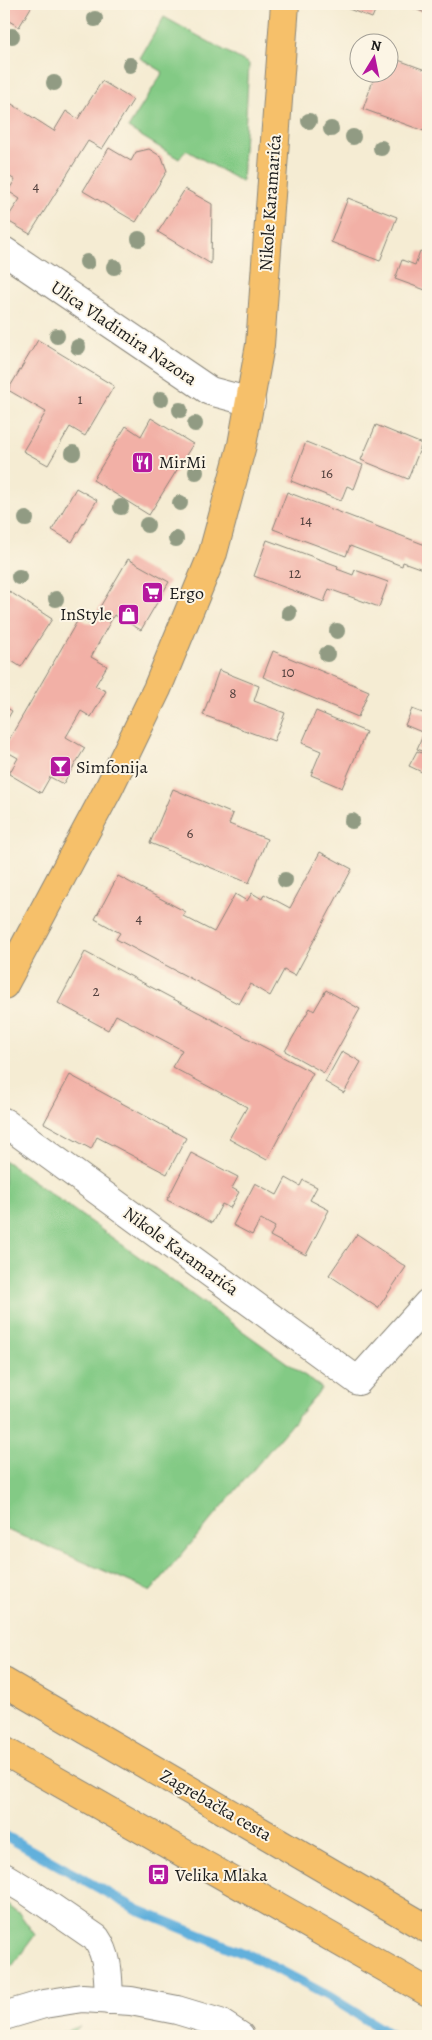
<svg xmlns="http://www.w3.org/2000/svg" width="432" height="2040" font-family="Alegreya,serif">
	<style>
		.green { fill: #83ca85; stroke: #507350 }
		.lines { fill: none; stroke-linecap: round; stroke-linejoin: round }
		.stream { stroke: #62b0dc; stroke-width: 10 }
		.building { fill: #f2b0a6 }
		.minor-casing { stroke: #888478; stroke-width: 30 }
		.major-casing { stroke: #888478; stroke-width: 30 }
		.minor { stroke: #fff; stroke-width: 28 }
		.major { stroke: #f6c06b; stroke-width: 28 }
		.tree { fill: #919b83 }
		.labels { text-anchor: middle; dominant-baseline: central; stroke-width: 4; stroke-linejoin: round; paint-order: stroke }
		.number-label { font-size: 15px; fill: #52413e }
		.street-label { font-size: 18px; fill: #1c1c1c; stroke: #fcf5e5 }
		.poi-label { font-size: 18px; fill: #1c1c1c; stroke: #fcf5e5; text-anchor: start }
	</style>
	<rect width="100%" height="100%" fill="#fcf5e5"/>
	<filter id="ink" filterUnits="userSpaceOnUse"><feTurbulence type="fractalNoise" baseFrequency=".02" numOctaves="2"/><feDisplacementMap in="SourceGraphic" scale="10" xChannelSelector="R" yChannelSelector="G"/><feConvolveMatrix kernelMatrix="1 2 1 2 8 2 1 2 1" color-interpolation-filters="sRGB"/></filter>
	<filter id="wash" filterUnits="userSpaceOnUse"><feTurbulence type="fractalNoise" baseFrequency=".0096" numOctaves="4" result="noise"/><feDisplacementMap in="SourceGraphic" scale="20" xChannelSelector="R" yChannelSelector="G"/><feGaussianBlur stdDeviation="1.12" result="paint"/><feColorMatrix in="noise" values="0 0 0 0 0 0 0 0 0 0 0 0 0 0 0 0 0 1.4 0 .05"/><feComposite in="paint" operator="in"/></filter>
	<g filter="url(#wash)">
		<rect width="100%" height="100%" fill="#f5ecd3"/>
		<g class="green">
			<path d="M164,17L249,64L242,182L186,150L179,159L128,128L163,72L140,58Z"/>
			<path d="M4,1160L322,1388L151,1591L40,1543L4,1529Z"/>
			<path d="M4,1903L19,1913L35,1935L4,1977Z"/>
			<path d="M80,2026L70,2036H51Z"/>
		</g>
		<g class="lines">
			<path class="stream" d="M4,1835L140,1911L258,1959L330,1997L392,2036"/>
		</g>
		<g id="blocks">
			<g class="building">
				<path d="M4,4H33L19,27L4,18Z"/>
				<path d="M336,4H378L372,18Z"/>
				<path d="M402,4H428V14Z"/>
				<path d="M390,57L428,71V119L424,131L363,109L376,72H390Z"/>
				<path d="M102,81L133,100L102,149L88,141L30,234L6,220L20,199L8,191L15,180L4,173V99L54,131L66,111L78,119Z"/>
				<path d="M109,148L131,161L136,152L149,149L162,157L167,171L136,222L83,191Z"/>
				<path d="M185,189L212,204L211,264L158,232Z"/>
				<path d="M348,198L397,217L380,261L331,242Z"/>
				<path d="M420,251L428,254V291L395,279L402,260L415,265Z"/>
				<path d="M38,340L114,386L85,436L70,427L48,465L23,451L46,412L8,390Z"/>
				<path d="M151,418L193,444L149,515L93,480L126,426L141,436Z"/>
				<path d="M376,425L422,444L408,479L361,460Z"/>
				<path d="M306,442L363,465L354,489L347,486L341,501L291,481Z"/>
				<path d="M76,488L97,500L72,542L52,530Z"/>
				<path d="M287,492L428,546V571L403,562L402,566L350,546L346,556L273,529Z"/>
				<path d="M267,540L338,566L337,569L353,575L355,570L388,582L379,607L329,589L324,602L254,576Z"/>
				<path d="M128,559L169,582L141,630L114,615L91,657L107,666L95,686L106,691L91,717L81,711L66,737L85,748L63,784L50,777L41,793L9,774L18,758L4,750V748L79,618L90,624Z"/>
				<path d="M4,588L52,619L21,667L4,656Z"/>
				<path d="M273,651L369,691L358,717L263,677Z"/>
				<path d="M219,670L259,686L254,701L285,713L274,741L203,715Z"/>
				<path d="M4,706L12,711L4,725Z"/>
				<path d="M412,709L428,715V753L417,749L424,733L405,725Z"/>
				<path d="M316,711L366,732L342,788L311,775L321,751L302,743Z"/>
				<path d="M417,751L428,756V763L424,773L409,766Z"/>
				<path d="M173,789L233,814L229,824L267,839L249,883L150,843Z"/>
				<path d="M320,852L352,869L295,976L284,970L270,996L250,984L239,1004L116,939L120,933L95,919L118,876L186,912L183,916L214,932L235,894L247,901L252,893L262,899L264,894L290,908Z"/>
				<path d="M85,952L313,1073L267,1160L229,1139L247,1107L172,1067L182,1050L116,1015L108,1030L58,1003Z"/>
				<path d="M326,990L360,1009L324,1073L285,1051L310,1008L314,1011Z"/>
				<path d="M342,1051L361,1062L344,1093L325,1082Z"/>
				<path d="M70,1075L186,1138L167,1174L97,1137L91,1149L44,1123Z"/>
				<path d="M191,1153L238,1177L232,1188L239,1192L230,1208L222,1204L212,1223L167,1200Z"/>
				<path d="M286,1178L300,1186L303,1180L317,1187L310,1200L329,1210L306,1255L270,1236L275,1227L261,1219L252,1235L233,1225L255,1183L277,1195Z"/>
				<path d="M357,1234L406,1267L378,1308L329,1275Z"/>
			</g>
		</g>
	</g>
	<g filter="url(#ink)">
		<use href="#blocks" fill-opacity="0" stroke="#888478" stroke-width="1"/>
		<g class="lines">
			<defs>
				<g id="minor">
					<path d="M4,251L210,391L251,402"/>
					<path d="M4,1122L358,1381L428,1303"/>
					<path d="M4,1877L29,1892L96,1938C109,1957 108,1977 109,2000"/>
					<path d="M4,2016L44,2004L82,1998L131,2001L177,2010L220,2023L240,2036"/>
				</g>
				<g id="major">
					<path d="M4,985L109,788L157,689L213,553L242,445L260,345L285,4"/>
					<path d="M4,1682L428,1929"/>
					<path d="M4,1751L428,1992"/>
				</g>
			</defs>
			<use href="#minor" class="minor-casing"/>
			<use href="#major" class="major-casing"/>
			<use href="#minor" class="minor"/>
			<use href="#major" class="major"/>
		</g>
		<g class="tree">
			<circle cx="95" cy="19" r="8"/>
			<circle cx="12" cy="36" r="8"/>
			<circle cx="130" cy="65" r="8"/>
			<circle cx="54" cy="83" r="8"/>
			<circle cx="309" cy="121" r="8"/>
			<circle cx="331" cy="129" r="8"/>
			<circle cx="353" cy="137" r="8"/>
			<circle cx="381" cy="148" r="8"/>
			<circle cx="139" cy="239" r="8"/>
			<circle cx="87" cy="262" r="8"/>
			<circle cx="114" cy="267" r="8"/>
			<circle cx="57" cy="336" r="8"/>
			<circle cx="78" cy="347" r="8"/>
			<circle cx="161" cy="399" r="8"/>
			<circle cx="180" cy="410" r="8"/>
			<circle cx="195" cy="424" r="8"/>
			<circle cx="73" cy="453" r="8"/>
			<circle cx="196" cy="472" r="8"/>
			<circle cx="180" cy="503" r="8"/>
			<circle cx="121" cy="507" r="8"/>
			<circle cx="26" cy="519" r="8"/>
			<circle cx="147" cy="525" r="8"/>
			<circle cx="176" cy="539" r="8"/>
			<circle cx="19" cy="577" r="8"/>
			<circle cx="56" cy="599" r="8"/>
			<circle cx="289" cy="613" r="8"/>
			<circle cx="337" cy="631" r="8"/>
			<circle cx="327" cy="654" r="8"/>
			<circle cx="352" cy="821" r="8"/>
			<circle cx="285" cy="880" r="8"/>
		</g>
	</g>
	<defs>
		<symbol id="restaurant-square" viewBox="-11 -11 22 22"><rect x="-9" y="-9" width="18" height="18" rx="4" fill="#b5179e" stroke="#fcf5e5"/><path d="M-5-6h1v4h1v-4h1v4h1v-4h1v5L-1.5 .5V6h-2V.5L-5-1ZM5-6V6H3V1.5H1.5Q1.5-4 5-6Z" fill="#fff"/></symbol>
		<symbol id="supermarket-square" viewBox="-11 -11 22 22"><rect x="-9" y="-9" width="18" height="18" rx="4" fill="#b5179e" stroke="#fcf5e5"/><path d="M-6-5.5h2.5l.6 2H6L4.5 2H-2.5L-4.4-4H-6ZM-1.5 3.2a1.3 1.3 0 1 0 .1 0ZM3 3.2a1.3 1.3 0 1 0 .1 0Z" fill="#fff"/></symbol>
		<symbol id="shop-square" viewBox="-11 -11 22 22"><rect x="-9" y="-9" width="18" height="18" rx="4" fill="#b5179e" stroke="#fcf5e5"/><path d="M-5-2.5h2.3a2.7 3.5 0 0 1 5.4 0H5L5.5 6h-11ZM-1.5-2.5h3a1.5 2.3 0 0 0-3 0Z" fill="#fff"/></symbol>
		<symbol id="bar-square" viewBox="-11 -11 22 22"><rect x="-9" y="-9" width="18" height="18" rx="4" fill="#b5179e" stroke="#fcf5e5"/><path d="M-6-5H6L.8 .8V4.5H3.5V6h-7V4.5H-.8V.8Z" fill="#fff"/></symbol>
		<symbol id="bus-square" viewBox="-11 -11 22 22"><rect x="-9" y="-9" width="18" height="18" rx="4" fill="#b5179e" stroke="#fcf5e5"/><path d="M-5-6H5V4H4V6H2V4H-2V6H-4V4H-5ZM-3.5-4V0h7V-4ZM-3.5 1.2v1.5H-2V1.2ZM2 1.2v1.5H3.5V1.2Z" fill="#fff"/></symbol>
	</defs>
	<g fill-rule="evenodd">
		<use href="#restaurant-square" x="130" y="450" width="25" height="25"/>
		<use href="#supermarket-square" x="140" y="580" width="25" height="25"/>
		<use href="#shop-square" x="116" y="602" width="25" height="25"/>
		<use href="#bar-square" x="48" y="754" width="25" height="25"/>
		<use href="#bus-square" x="146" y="1862" width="25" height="25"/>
	</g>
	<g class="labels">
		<g class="number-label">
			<text x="36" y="186">4</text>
			<text x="80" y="399">1</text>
			<text x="327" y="473">16</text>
			<text x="306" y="520">14</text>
			<text x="295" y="573">12</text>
			<text x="288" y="672">10</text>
			<text x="233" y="693">8</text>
			<text x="190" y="833">6</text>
			<text x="139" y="918">4</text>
			<text x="96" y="991">2</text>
		</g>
		<g class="street-label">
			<text transform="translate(270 203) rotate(-86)">Nikole Karamarića</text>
			<text transform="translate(124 333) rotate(34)">Ulica Vladimira Nazora</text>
			<text transform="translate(181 1251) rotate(36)">Nikole Karamarića</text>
			<text transform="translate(216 1805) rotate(30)">Zagrebačka cesta</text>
		</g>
		<g class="poi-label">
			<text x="159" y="462">MirMi</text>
			<text x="169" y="593">Ergo</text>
			<text x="112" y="614" text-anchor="end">InStyle</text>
			<text x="76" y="767">Simfonija</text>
			<text x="175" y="1875">Velika Mlaka</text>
		</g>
	</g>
	<rect width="432" height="2040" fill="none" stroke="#fcf5e5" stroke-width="20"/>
	<g transform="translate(374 58) rotate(10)"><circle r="24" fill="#fcf5e5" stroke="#a29e95"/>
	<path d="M0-4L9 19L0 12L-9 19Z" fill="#b5179e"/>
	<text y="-8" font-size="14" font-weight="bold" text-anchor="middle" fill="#1c1c1c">N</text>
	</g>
</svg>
